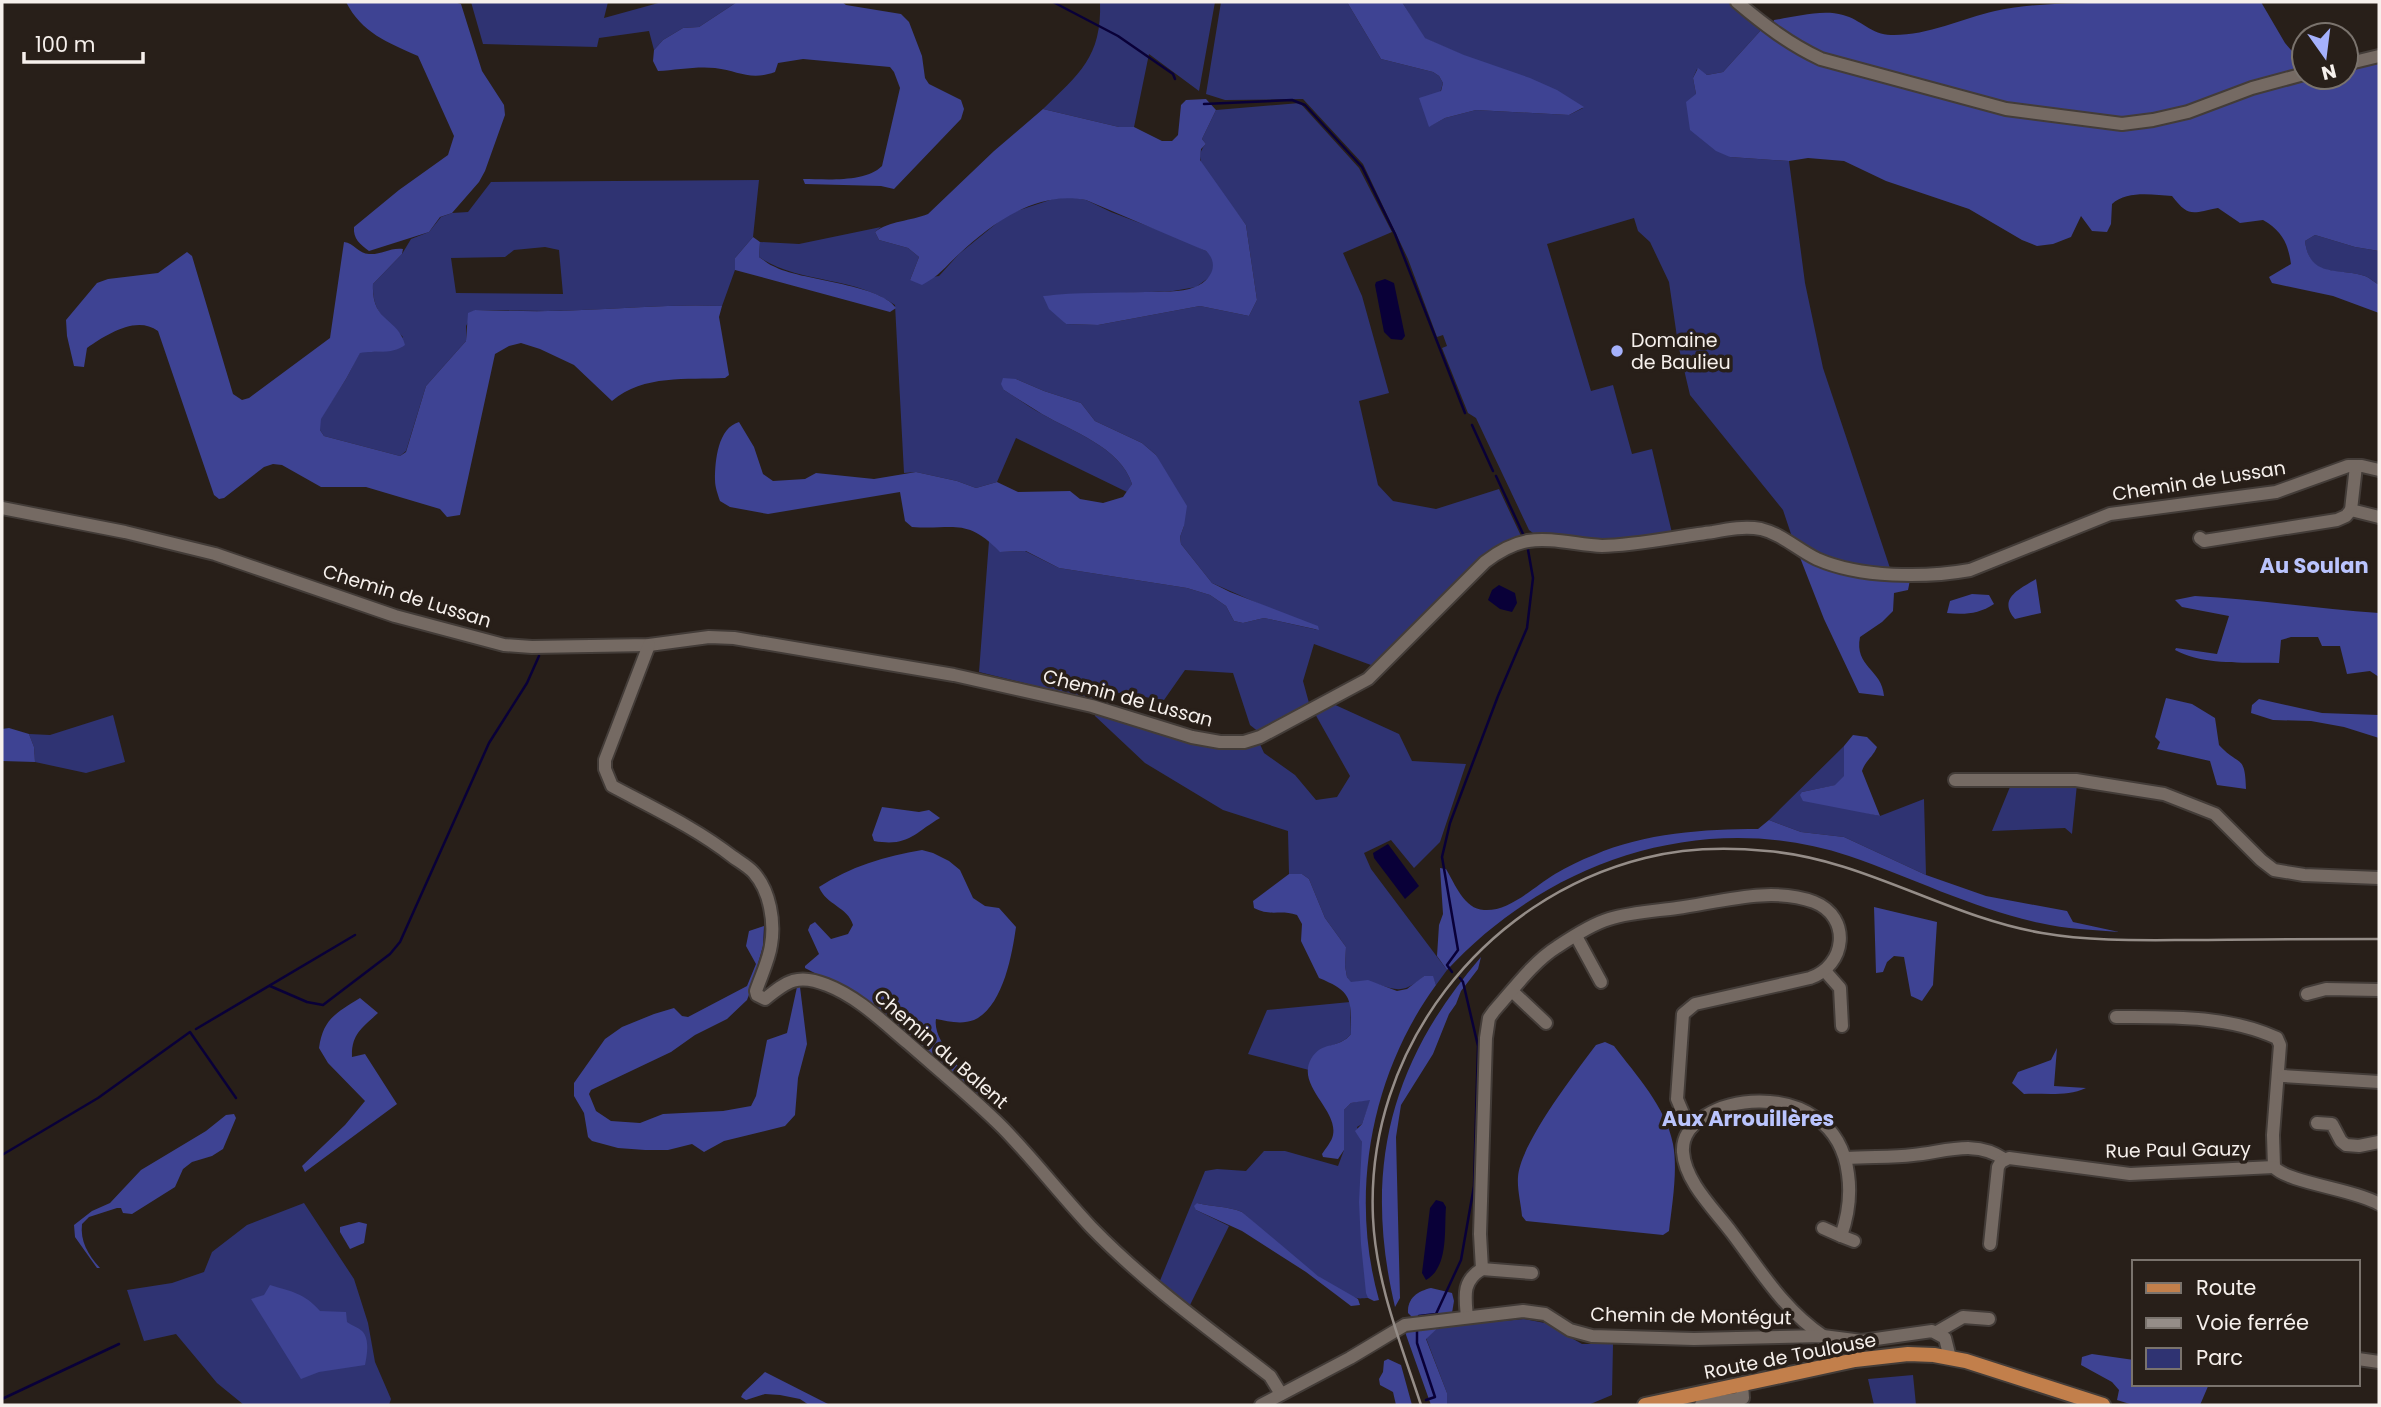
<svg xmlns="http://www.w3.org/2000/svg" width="2381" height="1407" font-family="Poppins,sans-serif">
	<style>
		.green { fill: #2f3372; fill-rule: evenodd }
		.forest { fill: #3e4393 }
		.water { fill: #090038 }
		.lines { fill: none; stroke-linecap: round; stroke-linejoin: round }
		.stream { stroke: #090038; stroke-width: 2.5 }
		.minor-casing { stroke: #433c38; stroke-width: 16 }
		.major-casing { stroke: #433c38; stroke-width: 18 }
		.minor { stroke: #756a63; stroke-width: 12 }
		.major { stroke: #c27f4b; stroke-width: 14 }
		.rail { stroke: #958d88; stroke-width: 2.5 }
		.poi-dot { fill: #a5b1fc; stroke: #281f19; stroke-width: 2.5 }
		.labels { text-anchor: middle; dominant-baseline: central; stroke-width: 7; stroke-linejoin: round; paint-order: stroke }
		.poi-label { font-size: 19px; fill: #f6f0ec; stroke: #281f19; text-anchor: start }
		.street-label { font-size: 19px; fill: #f6f0ec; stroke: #281f19 }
		.neighbourhood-label { font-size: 21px; font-weight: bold; fill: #bac4fd; stroke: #281f19 }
	</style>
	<rect width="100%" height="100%" fill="#281f19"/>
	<g class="green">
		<path d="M471,2H608L604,18L662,2H737L699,27L683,28L663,40L654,50L649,31L599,38L597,47L483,44Z"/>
		<path d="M1100,2H1215L1199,91L1149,54L1134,127H1119L1043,109C1079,74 1102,57 1100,2Z"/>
		<path d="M1221,2H1347L1381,59L1433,72L1439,76L1443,83L1430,126L1445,118L1476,110L1569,115L1583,108L1424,38L1402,2H1730L1762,29L1723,72L1707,75L1697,69L1693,78L1696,94L1730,157L1789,161L1805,283L1823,368L1890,568L1838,563L1793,540L1783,510L1690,395L1678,344L1669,282L1650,242L1638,231L1634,218L1547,244L1591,391L1613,385L1632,454L1652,449L1672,533L1605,541L1537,536L1529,530L1476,418L1468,413L1442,348L1447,346L1443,335L1437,337L1408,259L1363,164L1303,99L1225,100L1206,94Z"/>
		<path d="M1300,103L1359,168L1392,232L1343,253L1362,296L1389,393L1359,401L1378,485L1393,501L1436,509L1499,489L1522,538L1498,548L1379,668L1314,644L1303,681L1309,703L1260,733L1250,725L1233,673L1185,670L1164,700L1100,690L1097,701L979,672L989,541L1001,552L1025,551L1059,568L1187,588L1210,595L1226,606L1234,621L1243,623L1264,618L1318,630L1212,583L1181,544L1180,537L1184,526L1156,455L1142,443L1095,421L1081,403L1044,391L1016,379L1004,390C1017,398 1029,407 1042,414C1073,432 1120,447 1132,484L1127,492L1016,438L997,482L976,488L957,481L916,472L904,473L895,305C856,276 799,284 759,257L760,242L799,244L881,227L875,232L879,240L908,248L919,257L910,280L939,276L959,254L1008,214L1053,199L1070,197L1086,200L1111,212L1182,239L1206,251L1213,257L1215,264L1211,276L1196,287L1173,291L1044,296L1066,324L1098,325L1200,306L1249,316L1257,300L1246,225L1204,169C1199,160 1198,152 1206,144L1202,139L1216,110Z"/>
		<path d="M759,180L753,237L735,258V270L722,306C676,304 629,308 582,310C547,312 510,310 475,310L466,326V341L426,386L406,451L400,456L324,436L320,430V419L346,379L360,352L386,351L403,337C385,318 372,313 373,284L402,254L411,239L429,232L441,217L452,213L468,212L491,182ZM545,247L559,250L563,294L456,293L451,258L505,257L514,250Z"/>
		<path d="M2315,235L2355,247L2379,251V285C2374,282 2370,278 2365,276C2337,267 2310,280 2305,241Z"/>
		<path d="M1331,703L1399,734L1412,761L1466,764L1440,842L1414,868L1391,840L1364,853L1371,869L1447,970L1436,985L1434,980L1424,976C1393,1005 1386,976 1351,983L1347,977L1345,966L1346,947L1325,918L1309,879L1302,874H1289L1288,831L1223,810L1145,763L1095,716V712L1148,726L1259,742L1264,753L1295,775L1316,800L1337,797L1350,776L1314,712Z"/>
		<path d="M113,715L125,762L86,773L35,762L34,747L29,734L50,735Z"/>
		<path d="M1844,746L1845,776L1836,785L1802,792L1846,808L1880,816L1924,799L1926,875L1844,837L1801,832L1769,820Z"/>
		<path d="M2012,782L2077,784L2072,834L2065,828L1992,831Z"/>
		<path d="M1350,1002L1351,1034C1336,1052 1315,1039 1309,1070L1248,1054L1267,1010Z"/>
		<path d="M1371,1099L1362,1124L1357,1127L1362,1142L1368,1298C1365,1298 1359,1299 1357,1298C1331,1294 1265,1232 1242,1212C1228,1206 1212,1207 1197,1203L1196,1210L1229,1226L1190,1305L1159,1283L1205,1171L1217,1169L1246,1171L1264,1151H1285L1338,1166L1344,1150V1110L1351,1103Z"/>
		<path d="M304,1203L354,1279L368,1323L375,1362L391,1399L389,1405H244L217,1383L176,1334L144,1341L127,1290L172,1283L204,1272L212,1252L247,1225Z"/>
		<path d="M1524,1319L1545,1323L1582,1344H1613L1612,1395L1588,1405H1447V1393L1426,1338L1439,1327Z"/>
		<path d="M1913,1375L1916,1405H1874L1868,1379Z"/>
	</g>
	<g class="forest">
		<path d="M346,2H454L461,4L482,71L504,105L505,115L485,171L479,182L452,213L440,217L429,232L369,251C360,244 353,239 354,227L399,190L448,155L454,136L418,56C387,42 362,33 346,2Z"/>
		<path d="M737,2H842L846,5L901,14L909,22L922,56L925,78L929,84L961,100L964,109L961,119L894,189L881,186L805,184L803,179C826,179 865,183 882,166L900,88L894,72L890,67L803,59L778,63L775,72C750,81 739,71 715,68C697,66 676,70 658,71L653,61L654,50L663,40L683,28L699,27Z"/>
		<path d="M1347,2H1402L1425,38L1464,55L1530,78L1557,90L1584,107L1569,115L1476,110L1445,118L1429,127L1419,98L1441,91L1443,83L1439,76L1433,72L1381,59Z"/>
		<path d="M2122,2H2261L2285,43L2304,65L2307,82L2325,77H2346V71L2379,63V251L2355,247L2315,235L2305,241C2310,279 2338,267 2365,276C2370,278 2374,282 2379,285V313L2333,296L2272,283L2269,277L2291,264C2288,243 2282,231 2263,220L2240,223L2218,208C2192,213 2189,218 2172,196C2154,195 2127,190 2112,204L2111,224L2107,232L2092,231L2081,216L2071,237L2053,244L2037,246L2022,240L1969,209L1886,181L1844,161L1808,158L1789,161L1730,157L1716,151L1690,130L1686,102L1696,94L1693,78L1698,68L1707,75L1723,72L1762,29L1773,23L1774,20C1795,17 1822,9 1843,15C1860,19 1872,35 1891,35C1926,36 1961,19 1995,11C2036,2 2080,4 2122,2Z"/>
		<path d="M1206,99L1216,110L1202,139L1206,144L1201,149L1200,160L1246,225L1257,300L1249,316L1200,306L1098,325L1066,324L1049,309L1043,296C1077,292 1112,293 1146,292C1161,291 1180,293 1195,287C1211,281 1220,264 1206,251L1086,200C1038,190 993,222 959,254C945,267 939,276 922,285L910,280L919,257L908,248L879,240L875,232C889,221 911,221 928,214L994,151L1043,109L1119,127H1134L1162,141H1172L1178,135L1181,105L1186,100Z"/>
		<path d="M753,237L760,242L759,257C764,260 768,264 773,266C800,281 879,283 896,308L890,312L735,270V258Z"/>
		<path d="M344,242C354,243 359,254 369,254C381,255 391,247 403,249L402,254L373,284C371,323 398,317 405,345C392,355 375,350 360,353L346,379L321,419L320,430L324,436L400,456L406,452L426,386L466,341L468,313L475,310C510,311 547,312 582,310C629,308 676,304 722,306L719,317L729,375L725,378C687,380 644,374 612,401L574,365L540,349L521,343L509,346L495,354L460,515L447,517L440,509L366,487H321L282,465L273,464L264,467L224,498L219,499L214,495L158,331C136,315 106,335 87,348L84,367L74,366L67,336L66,320L97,283L108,279L158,273L187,252L192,256L233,394L242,400L249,398L330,338Z"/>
		<path d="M1003,378L1016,379L1044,391L1081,403L1095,421L1142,443L1156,455L1187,506L1184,526L1180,537L1181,544L1212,583L1230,592L1318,626L1319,630L1264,618L1243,623L1234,621L1226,606L1210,595L1187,588L1059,568L1026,551L1000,552C966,517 955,530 912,527L905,521L900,492L768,514L730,507L720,501C718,495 715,487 715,480C715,460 718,428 739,422L754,447L763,474L773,481L805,479L816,473L874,479L916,472L957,481L976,488L997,482L1018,492L1070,491L1080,499L1103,503L1123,497L1132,484C1120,447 1073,432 1042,414C1029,406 1016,398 1004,390L1001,384Z"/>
		<path d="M1799,555L1833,571L1857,577L1910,580L1908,590L1894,593L1893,611L1882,622L1860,637C1854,667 1882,669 1884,696L1859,693L1824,619Z"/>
		<path d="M2036,579L2041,613L2015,619C1997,598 2020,589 2036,579Z"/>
		<path d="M1972,594L1989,595L1994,604C1979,614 1964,615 1947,613L1950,601Z"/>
		<path d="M2195,596C2257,599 2318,609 2379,613V677L2370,671L2347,674L2340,646H2322L2318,637H2291L2281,640L2279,663C2247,662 2205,666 2175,650L2176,648L2217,654L2229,616L2182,607L2175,600Z"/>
		<path d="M2166,698L2192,704L2215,718L2219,745C2239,767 2245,753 2246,789L2217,785L2210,761L2157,749L2160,742L2155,737Z"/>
		<path d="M2259,699L2322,713L2379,715V738L2344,727L2311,721L2273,720L2251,713L2252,705Z"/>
		<path d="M9,728L29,734L34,747L35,762L2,761V729Z"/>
		<path d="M1853,735L1867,737L1877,747C1873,757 1865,761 1862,771L1880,816L1803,801L1800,795L1802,792L1835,785L1844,776V746Z"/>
		<path d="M882,807L919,812L929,810L940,818C914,833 909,847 874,841L872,835Z"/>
		<path d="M1769,820L1801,832L1844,837L1926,875L1986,896L2067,911L2073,922L2119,932C2093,930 2066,929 2040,923C1974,909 1913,878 1849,856C1704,808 1549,860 1447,970L1437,956L1439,925L1443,914L1440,868L1446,869C1455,884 1464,909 1484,910C1509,912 1535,886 1555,874C1567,867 1581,860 1594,855C1644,833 1705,829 1758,829Z"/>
		<path d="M922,850L933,853L949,861L960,870L973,898L985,906L999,908L1016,927C1012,955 1003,1007 974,1020C961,1025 947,1021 936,1019C932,1041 967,1075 980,1093L978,1097L865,999L805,968V966L819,954L808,930L810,925L815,922L831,939L848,934L853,925C848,907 826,905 819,887C849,867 886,856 922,850Z"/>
		<path d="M1289,874H1302L1309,879L1325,918L1346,947L1345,966L1347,977L1351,982L1368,980L1397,991L1407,989L1424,976H1433L1436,985C1371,1074 1349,1194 1379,1300L1374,1301L1368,1298L1366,1293L1361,1244L1359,1202L1362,1142L1355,1131L1362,1124L1370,1100L1351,1103L1344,1110V1150L1338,1159L1323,1157L1322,1154C1326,1148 1332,1141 1333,1135C1338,1109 1296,1086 1311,1059C1322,1040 1338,1050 1351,1034C1351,999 1353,992 1319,978L1301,941L1302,924L1297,915C1279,909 1272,917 1254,908L1253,901Z"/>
		<path d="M1874,907L1937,922L1933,985L1922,1001L1911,996L1904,957L1894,956L1887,962L1883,972L1876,973Z"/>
		<path d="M764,926L763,946L750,992L747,1000L727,1019L695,1035L671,1052L591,1090L589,1094L596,1111L611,1121L640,1123L663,1114L723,1111L751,1106L756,1096L767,1040L787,1033L797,987H800L807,1044L798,1078L795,1115L785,1126L724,1141L704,1152L692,1144L668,1150H645L618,1148L592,1141L588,1137L584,1113L574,1096V1083L605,1039L622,1027L654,1014L674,1008L682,1016L688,1017L747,986L756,964L746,946L749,931Z"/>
		<path d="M1481,957L1478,969L1461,991L1456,1004L1449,1014L1433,1054L1401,1105L1396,1137L1400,1298L1395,1307C1363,1171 1389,1063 1481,957Z"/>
		<path d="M360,998L378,1013C363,1027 351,1034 352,1057L365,1054L397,1104L305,1172L302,1166L345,1125L365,1101L328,1063L319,1048C323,1019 336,1013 360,998Z"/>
		<path d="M1605,1042L1614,1046C1636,1075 1666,1107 1673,1144C1678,1170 1672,1205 1669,1231L1663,1235L1526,1221L1522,1216C1521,1204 1517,1189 1518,1177C1520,1144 1575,1073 1596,1045Z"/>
		<path d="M2057,1048L2054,1086L2086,1088C2066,1097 2046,1093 2024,1094L2012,1083L2018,1072L2051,1060Z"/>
		<path d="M234,1114L236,1118L223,1149L212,1156L192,1162L183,1169L175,1187L132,1214L123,1213L121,1208H117L89,1217L82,1224C80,1241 88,1255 100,1268H97L75,1237L74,1225L92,1211L110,1203L141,1170L206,1131L226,1115Z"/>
		<path d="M1197,1203C1212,1207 1228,1206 1242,1212L1318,1276L1358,1299L1360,1305L1351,1306L1306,1272L1242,1231L1196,1210L1194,1206Z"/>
		<path d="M359,1222L367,1224L364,1243L350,1249L340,1232V1227Z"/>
		<path d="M270,1285C293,1292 304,1293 320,1311L346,1312L347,1322C352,1326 358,1327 362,1331C370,1339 367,1355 365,1365L319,1372L301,1379L251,1299L264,1295Z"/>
		<path d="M1431,1288L1452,1293L1454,1301L1452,1313L1414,1319L1408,1313C1407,1298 1418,1291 1431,1288Z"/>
		<path d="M1439,1327L1426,1339L1447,1393V1405H1431L1405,1332Z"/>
		<path d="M2092,1354L2134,1360V1384H2209L2200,1405H2133L2117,1400L2119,1390L2112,1382L2081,1365L2082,1357Z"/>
		<path d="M1388,1359L1401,1365L1412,1405H1396L1393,1392L1380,1385L1379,1379L1383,1372L1384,1361Z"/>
		<path d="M765,1372L828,1404L831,1405H809L800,1399L780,1395L765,1394L746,1400L741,1397L743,1393Z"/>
	</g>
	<g class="water">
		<path d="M1385,279L1394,283L1405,336L1402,340L1391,339L1384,332L1375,285L1376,282Z"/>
		<path d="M1499,585L1515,593L1517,603L1512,612L1500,609L1488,600L1492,590Z"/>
		<path d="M1388,844L1419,886L1405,899L1374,858L1373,853Z"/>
		<path d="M1436,1200L1443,1202L1446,1207C1444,1231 1449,1267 1426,1280L1422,1273L1430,1208Z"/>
	</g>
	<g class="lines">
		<g class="stream">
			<path d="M1053,2L1118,36L1173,74L1175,79"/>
			<path d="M1204,104L1292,100L1305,105L1362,167L1395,234L1465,413"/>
			<path d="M1472,425L1493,471"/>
			<path d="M1496,476L1524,536"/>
			<path d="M1452,972L1447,965L1458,950L1442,857L1450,823L1498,696L1527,628L1533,578L1527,544"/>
			<path d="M270,986L307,1002L323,1005L390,954L400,942L489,743L527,683L539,656"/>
			<path d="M196,1029L355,935"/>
			<path d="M2,1155L98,1098L190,1032L236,1098"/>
			<path d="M1419,1316L1436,1314L1461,1260L1474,1186L1478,1046L1463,982L1460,978"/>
			<path d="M1417,1329V1343L1435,1397L1426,1400"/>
			<path d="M2,1399L119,1344"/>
		</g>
		<defs>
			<g id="minor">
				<path d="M1737,2C1763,24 1789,44 1821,59L2006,109L2122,124L2153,120L2188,112L2252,88L2304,74"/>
				<path d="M2346,64L2379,56"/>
				<path d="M2356,466L2351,510L2379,517"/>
				<path d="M2,508L125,532L215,554L395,616L504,645L532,647L649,645L709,637L734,638L954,675L1092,706L1192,737L1220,742H1244L1260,737L1368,679L1485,562C1498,552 1511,544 1528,541C1551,537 1578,545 1602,546C1634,546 1680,536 1713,532C1729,529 1745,526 1761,529C1782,534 1798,550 1817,559C1860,578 1925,578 1970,570L2110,514L2276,492L2348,466H2362L2379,470"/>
				<path d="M2200,538L2204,541L2337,520L2346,516L2351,510"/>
				<path d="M649,645L605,760V769L612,786C653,808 696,828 733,857C740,862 749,867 754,873C770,891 775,922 771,945C769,960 761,976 756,991L757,995L765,999C787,981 798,973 827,985C858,997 883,1022 908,1043C940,1071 973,1098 1003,1128C1034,1160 1061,1195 1091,1227C1145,1283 1209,1329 1270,1376L1281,1394"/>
				<path d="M1955,780H2076L2164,794L2215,814L2261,860L2274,870L2304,875L2379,878"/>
				<path d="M1576,936L1601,982"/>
				<path d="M1825,971L1840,988L1842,1026"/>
				<path d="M1512,991L1546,1023"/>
				<path d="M2307,994L2326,989L2379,990"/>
				<path d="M2116,1017C2170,1017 2227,1015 2277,1038L2280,1045L2273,1135L2274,1167C2288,1183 2354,1189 2379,1204"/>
				<path d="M2283,1076L2379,1082"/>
				<path d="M2317,1123L2332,1124L2341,1141L2346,1145L2359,1146L2379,1142"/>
				<path d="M1846,1158C1868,1156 1891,1158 1913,1155C1945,1152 1975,1139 2004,1159"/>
				<path d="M1823,1228L1841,1236"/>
				<path d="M1990,1244L1998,1167L2001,1162L2009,1158L2130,1174L2274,1167"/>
				<path d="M1482,1269L1532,1273"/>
				<path d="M1467,1317C1465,1296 1462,1281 1482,1269L1480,1234L1486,1038L1489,1018L1494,1011C1513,990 1533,962 1557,947C1572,937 1592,924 1609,919C1631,912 1655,911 1677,908C1720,902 1771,886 1814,902C1852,917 1846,966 1810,978L1695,1004L1683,1014L1677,1099L1685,1118L1692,1127"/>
				<path d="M1937,1332L1963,1317L1989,1319"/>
				<path d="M1823,1336C1784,1310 1760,1270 1732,1233C1715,1210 1685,1182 1683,1152C1679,1093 1835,1069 1848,1174C1851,1195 1848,1216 1841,1236L1854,1241"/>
				<path d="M2358,1359L2379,1362"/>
				<path d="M1261,1405L1350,1358L1405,1325L1523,1311L1545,1314L1570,1330L1592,1336L1694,1339L1823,1336L1862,1341L1932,1331L1945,1338L1950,1358"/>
				<path d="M1701,1405L1743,1398L1742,1384"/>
			</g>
			<path id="major" d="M1645,1405L1855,1360L1908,1354L1934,1355L1966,1361L2103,1405"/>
		</defs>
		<use href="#minor" class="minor-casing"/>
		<use href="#major" class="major-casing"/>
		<use href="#minor" class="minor"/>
		<use href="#major" class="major"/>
		<path class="rail" d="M1421,1405C1401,1344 1376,1283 1373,1218C1365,1050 1484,898 1645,858C1684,848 1727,847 1767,851C1864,859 1947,917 2042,933C2094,942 2147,940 2199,940C2259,939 2319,939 2379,939"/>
	</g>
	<circle class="poi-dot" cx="1617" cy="351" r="7"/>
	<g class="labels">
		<g class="poi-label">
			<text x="1631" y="340">Domaine<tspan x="1631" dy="22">de Baulieu</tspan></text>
		</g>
		<g class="street-label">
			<text transform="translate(2199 481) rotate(-9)">Chemin de Lussan</text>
			<text transform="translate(407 596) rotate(17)">Chemin de Lussan</text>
			<text transform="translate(1128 698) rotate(15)">Chemin de Lussan</text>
			<text transform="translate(941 1049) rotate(41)">Chemin du Balent</text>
			<text transform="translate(2178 1150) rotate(-1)">Rue Paul Gauzy</text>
			<text transform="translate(1691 1316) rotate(1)">Chemin de Montégut</text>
			<text transform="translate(1790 1356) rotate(-11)">Route de Toulouse</text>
		</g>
		<g class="neighbourhood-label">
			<text x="2314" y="565">Au Soulan</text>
			<text x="1748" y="1118">Aux Arrouillères</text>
		</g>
	</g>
	<rect width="2381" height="1407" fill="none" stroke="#f6f0ec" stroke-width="7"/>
	<rect x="2132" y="1260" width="228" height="126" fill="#281f19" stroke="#7a736d" stroke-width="2"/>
	<rect x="2146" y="1283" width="35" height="10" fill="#c27f4b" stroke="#7a736d" stroke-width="2"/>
	<text x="2196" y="1295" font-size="21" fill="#f6f0ec">Route</text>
	<rect x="2146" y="1318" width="35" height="10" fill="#958d88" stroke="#7a736d" stroke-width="2"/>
	<text x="2196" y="1330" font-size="21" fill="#f6f0ec">Voie ferrée</text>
	<rect x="2146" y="1348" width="35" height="21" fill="#2f3372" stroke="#7a736d" stroke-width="2"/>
	<text x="2196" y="1365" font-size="21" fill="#f6f0ec">Parc</text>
	<g transform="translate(2325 56) rotate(166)"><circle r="33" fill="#281f19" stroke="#7a736d" stroke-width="2"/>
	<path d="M0-5L12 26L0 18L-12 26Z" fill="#a5b1fc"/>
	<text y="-10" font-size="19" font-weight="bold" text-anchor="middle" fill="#f6f0ec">N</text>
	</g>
	<path d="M24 52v10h119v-10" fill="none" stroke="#f6f0ec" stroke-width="3.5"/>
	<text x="35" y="52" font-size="21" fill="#f6f0ec" stroke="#281f19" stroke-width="5" paint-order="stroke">100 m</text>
</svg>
